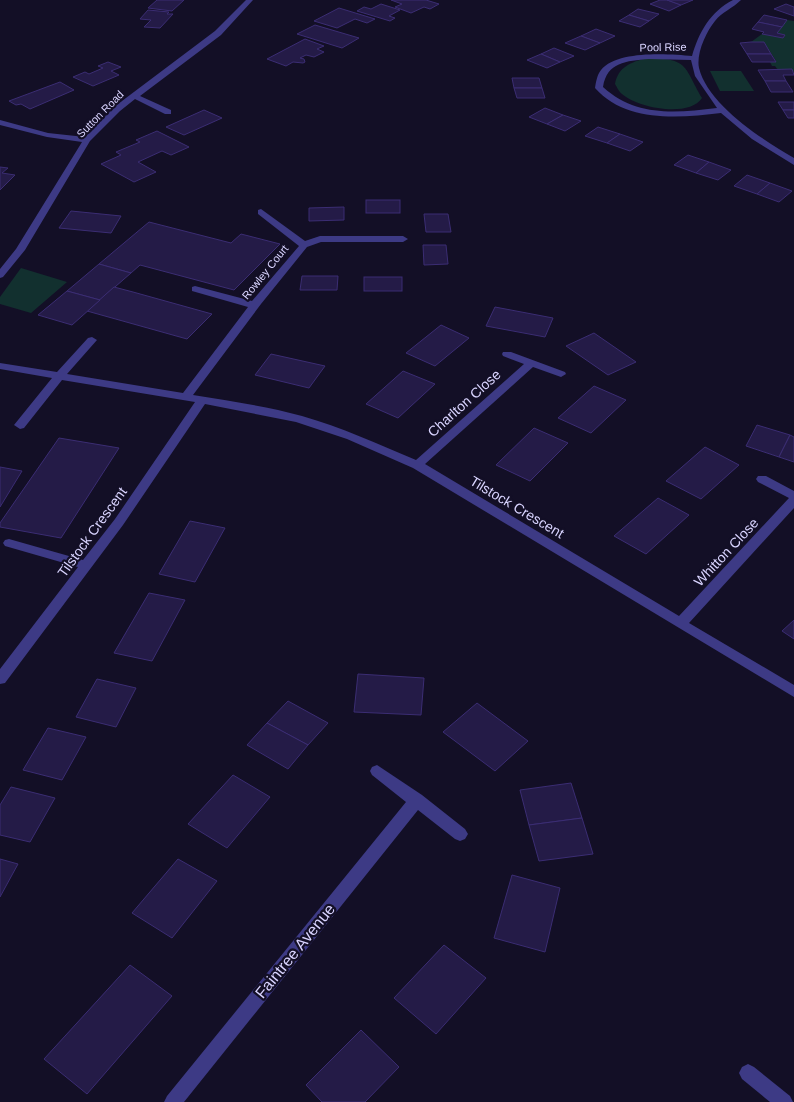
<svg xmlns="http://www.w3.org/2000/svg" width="794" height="1102" font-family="Arial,sans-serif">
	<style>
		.green { fill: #12302f }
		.building { fill: #241b47; stroke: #3b2d73 }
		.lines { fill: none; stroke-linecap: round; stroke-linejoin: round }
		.minor { fill: #3d3a85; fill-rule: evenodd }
		.labels { text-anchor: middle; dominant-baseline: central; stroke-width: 4.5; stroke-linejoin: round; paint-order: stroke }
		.far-street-label { font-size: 11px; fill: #d9d4ff; stroke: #130f26 }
		.street-label { font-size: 14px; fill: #d9d4ff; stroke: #130f26 }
		.near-street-label { font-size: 16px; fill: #d9d4ff; stroke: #130f26 }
	</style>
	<rect width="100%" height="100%" fill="#130f26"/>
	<g class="green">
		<path d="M787,20L794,21V73L792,69L778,70L775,66H772L770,62L776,61L764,42H751L762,34L783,38L785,35L777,33Z"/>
		<path d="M647,58C689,59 683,65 702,98C689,118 638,108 622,94C619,92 617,87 615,84C618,67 631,62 647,58Z"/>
		<path d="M710,71H741L754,91H720Z"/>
		<path d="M21,268L67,282L31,313L0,304V297Z"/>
	</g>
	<g class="building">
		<path d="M157,0H184L172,11L148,8Z"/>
		<path d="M391,0H426L439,4L430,9L424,7L411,13L395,7L402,4Z"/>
		<path d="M660,0H667L681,5L669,11L650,4Z"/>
		<path d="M667,0H693L681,5Z"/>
		<path d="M381,4L400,10L389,16L395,18L390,21L357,11L364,7L371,9Z"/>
		<path d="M786,4L794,7V16L774,9Z"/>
		<path d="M339,8L375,19L367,23L355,19L337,28L314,21Z"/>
		<path d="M638,9L659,14L649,21L629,15Z"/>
		<path d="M148,10L169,12L167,14H173L160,28L144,27L151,20L140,19Z"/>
		<path d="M629,15L649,21L640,27L619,21Z"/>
		<path d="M764,15L787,20L782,27L758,22Z"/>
		<path d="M758,22L782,27L777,33L785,35L783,38L762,34L764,32L752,29Z"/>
		<path d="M315,25L359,38L342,48L297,34Z"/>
		<path d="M596,29L615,36L600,43L581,36Z"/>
		<path d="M581,36L600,43L585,50L565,43Z"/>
		<path d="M305,39L324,46L317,49L324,52L314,57L306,55L300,58L304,59L305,62L303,63L293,62L286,66L267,59Z"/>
		<path d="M751,42H764L771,54H747L740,43Z"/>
		<path d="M554,48L574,56L560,62L541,54Z"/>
		<path d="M541,54L560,62L547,68L527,60Z"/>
		<path d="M747,54H771L776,62H752Z"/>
		<path d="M108,62L121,67L111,71L119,75L93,86L73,77L85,72L89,74L103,68L98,66Z"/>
		<path d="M792,69L794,75H783L786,81H765L758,70Z"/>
		<path d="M512,78H539L542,88H514Z"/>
		<path d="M765,81H786L793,92H771Z"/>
		<path d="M60,82L74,90L30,109L21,104L16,105L9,101Z"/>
		<path d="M514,88H542L545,98H517Z"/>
		<path d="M778,102H794V110H783Z"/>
		<path d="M545,108L563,115L547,124L529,117Z"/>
		<path d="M204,110L222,118L184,135L166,127Z"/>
		<path d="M783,110H794V118H788Z"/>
		<path d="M563,115L581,121L565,131L547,124Z"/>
		<path d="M598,127L620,134L607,143L585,136Z"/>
		<path d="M157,131L189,147L171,155L162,151L138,162L156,172L134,182L101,164L121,155L116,152L140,142L136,140Z"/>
		<path d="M620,134L643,142L630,151L607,143Z"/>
		<path d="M688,155L709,162L696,173L674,165Z"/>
		<path d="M709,162L731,170L718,180L696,173Z"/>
		<path d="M0,167L8,168L2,173L15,175L0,190Z"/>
		<path d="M747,175L770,183L757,194L734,186Z"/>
		<path d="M770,183L792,191L779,202L757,194Z"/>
		<rect x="366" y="200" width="34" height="13"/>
		<path d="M344,207V220L309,221V208Z"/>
		<path d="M71,211L121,216L111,233L59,228Z"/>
		<path d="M424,214H448L451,232H426Z"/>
		<path d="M149,222L231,243L241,234L280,244L234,290L140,265L131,273L99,264Z"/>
		<path d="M423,245H446L448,264L424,265Z"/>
		<path d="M99,264L131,273L100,300L67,291Z"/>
		<path d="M302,276H338L337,290H300Z"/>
		<rect x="364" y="277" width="38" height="14"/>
		<path d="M114,287L133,292L212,314L187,339L87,311Z"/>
		<path d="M67,291L100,300L72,325L38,315Z"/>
		<path d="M495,307L553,318L545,337L486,326Z"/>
		<path d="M441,325L469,338L435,366L406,353Z"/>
		<path d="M594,333L636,362L608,375L566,346Z"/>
		<path d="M271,354L325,366L309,388L255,375Z"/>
		<path d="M403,371L435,384L398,418L366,404Z"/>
		<path d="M594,386L626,400L591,433L558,418Z"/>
		<path d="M757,425L790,435L779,457L746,446Z"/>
		<path d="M534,428L568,443L530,481L496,465Z"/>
		<path d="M790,435L794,437V462L779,457Z"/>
		<path d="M59,438L119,448L61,538L0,527V523Z"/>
		<path d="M705,447L739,465L701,499L666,481Z"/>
		<path d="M0,467L22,471L0,507Z"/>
		<path d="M658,498L689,515L646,554L614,536Z"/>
		<path d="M190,521L225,528L195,582L159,574Z"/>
		<path d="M149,593L185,600L152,661L114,653Z"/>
		<path d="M794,620V639L782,631Z"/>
		<path d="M358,674L424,678L421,715L354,712Z"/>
		<path d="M97,679L136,688L116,727L76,717Z"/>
		<path d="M288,701L328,723L308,745L267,723Z"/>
		<path d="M477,703L528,741L495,771L443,732Z"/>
		<path d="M267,723L308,745L288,769L247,745Z"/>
		<path d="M48,728L86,737L62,780L23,770Z"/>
		<path d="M233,775L270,797L227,848L188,824Z"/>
		<path d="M571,783L582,818L529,825L520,790Z"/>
		<path d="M11,787L55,798L30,842L0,835V805Z"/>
		<path d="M582,818L593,854L539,861L529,825Z"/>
		<path d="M0,859L18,864L0,897Z"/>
		<path d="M178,859L217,881L172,938L132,913Z"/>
		<path d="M512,875L560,888L545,952L494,938Z"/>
		<path d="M444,945L486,978L436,1034L394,998Z"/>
		<path d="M130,965L172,996L87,1094L44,1059Z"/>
		<path d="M361,1030L399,1067L365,1102H322L306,1085Z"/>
	</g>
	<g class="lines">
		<g class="minor">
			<path d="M246,0H253L221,35L140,96L171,110V114H165L135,99L120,111L90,141L25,250L3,277L0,278V269L16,249L82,142L47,137L0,125V120L48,133L85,137L114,107L215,31Z"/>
			<path d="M733,0H741C733,8 722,12 715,21C706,32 696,54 699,68C708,105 763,140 794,158V165L752,139L721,113C679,118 626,123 595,88C596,82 597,75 601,70C617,50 669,54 692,56C699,32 710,12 733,0ZM649,59L691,60L695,76L717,108C675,113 636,117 603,87C607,62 626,61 649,59Z"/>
			<path d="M261,209L305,241L320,236H403L408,239L403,242H321L307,247L261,304L193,395C229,401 266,406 302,416C341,427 378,444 416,460L524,364L503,356L502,354L503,352H511L565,372L566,374L561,377L533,367L425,464L679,616L789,498L758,482L756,479L758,476H766L794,491V508L689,623L794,685V697L413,468L347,439L296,422L205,404L123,525L5,683L0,684V669L78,567L5,546L3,543L5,540L9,539L83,560L115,519L195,402L62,380L24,428L20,429L14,425L52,378L0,369V363L57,372L88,338L92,337L97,340L67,374L183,393L248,307L192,291V287L195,286L252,301L299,246L258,214V210Z"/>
			<path d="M377,765L422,795L465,829L468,834L465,839L460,841L455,839L418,810L184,1102H164L167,1096L406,802L372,775L370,771L372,767Z"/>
			<path d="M748,1064L754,1067L790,1096L793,1102H770L742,1079L739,1073L742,1067Z"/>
		</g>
	</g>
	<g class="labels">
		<g class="far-street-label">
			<text transform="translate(663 47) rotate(-1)">Pool Rise</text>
			<text transform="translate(100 114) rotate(-45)">Sutton Road</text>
			<text transform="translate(265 272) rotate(-51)">Rowley Court</text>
		</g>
		<g class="street-label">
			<text transform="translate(464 403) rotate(-42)">Charlton Close</text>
			<text transform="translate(517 507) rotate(31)">Tilstock Crescent</text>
			<text transform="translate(92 532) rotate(-54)">Tilstock Crescent</text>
			<text transform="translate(726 552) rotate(-47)">Whitton Close</text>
		</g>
		<g class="near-street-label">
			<text transform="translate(295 951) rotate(-51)">Faintree Avenue</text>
		</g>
	</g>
</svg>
